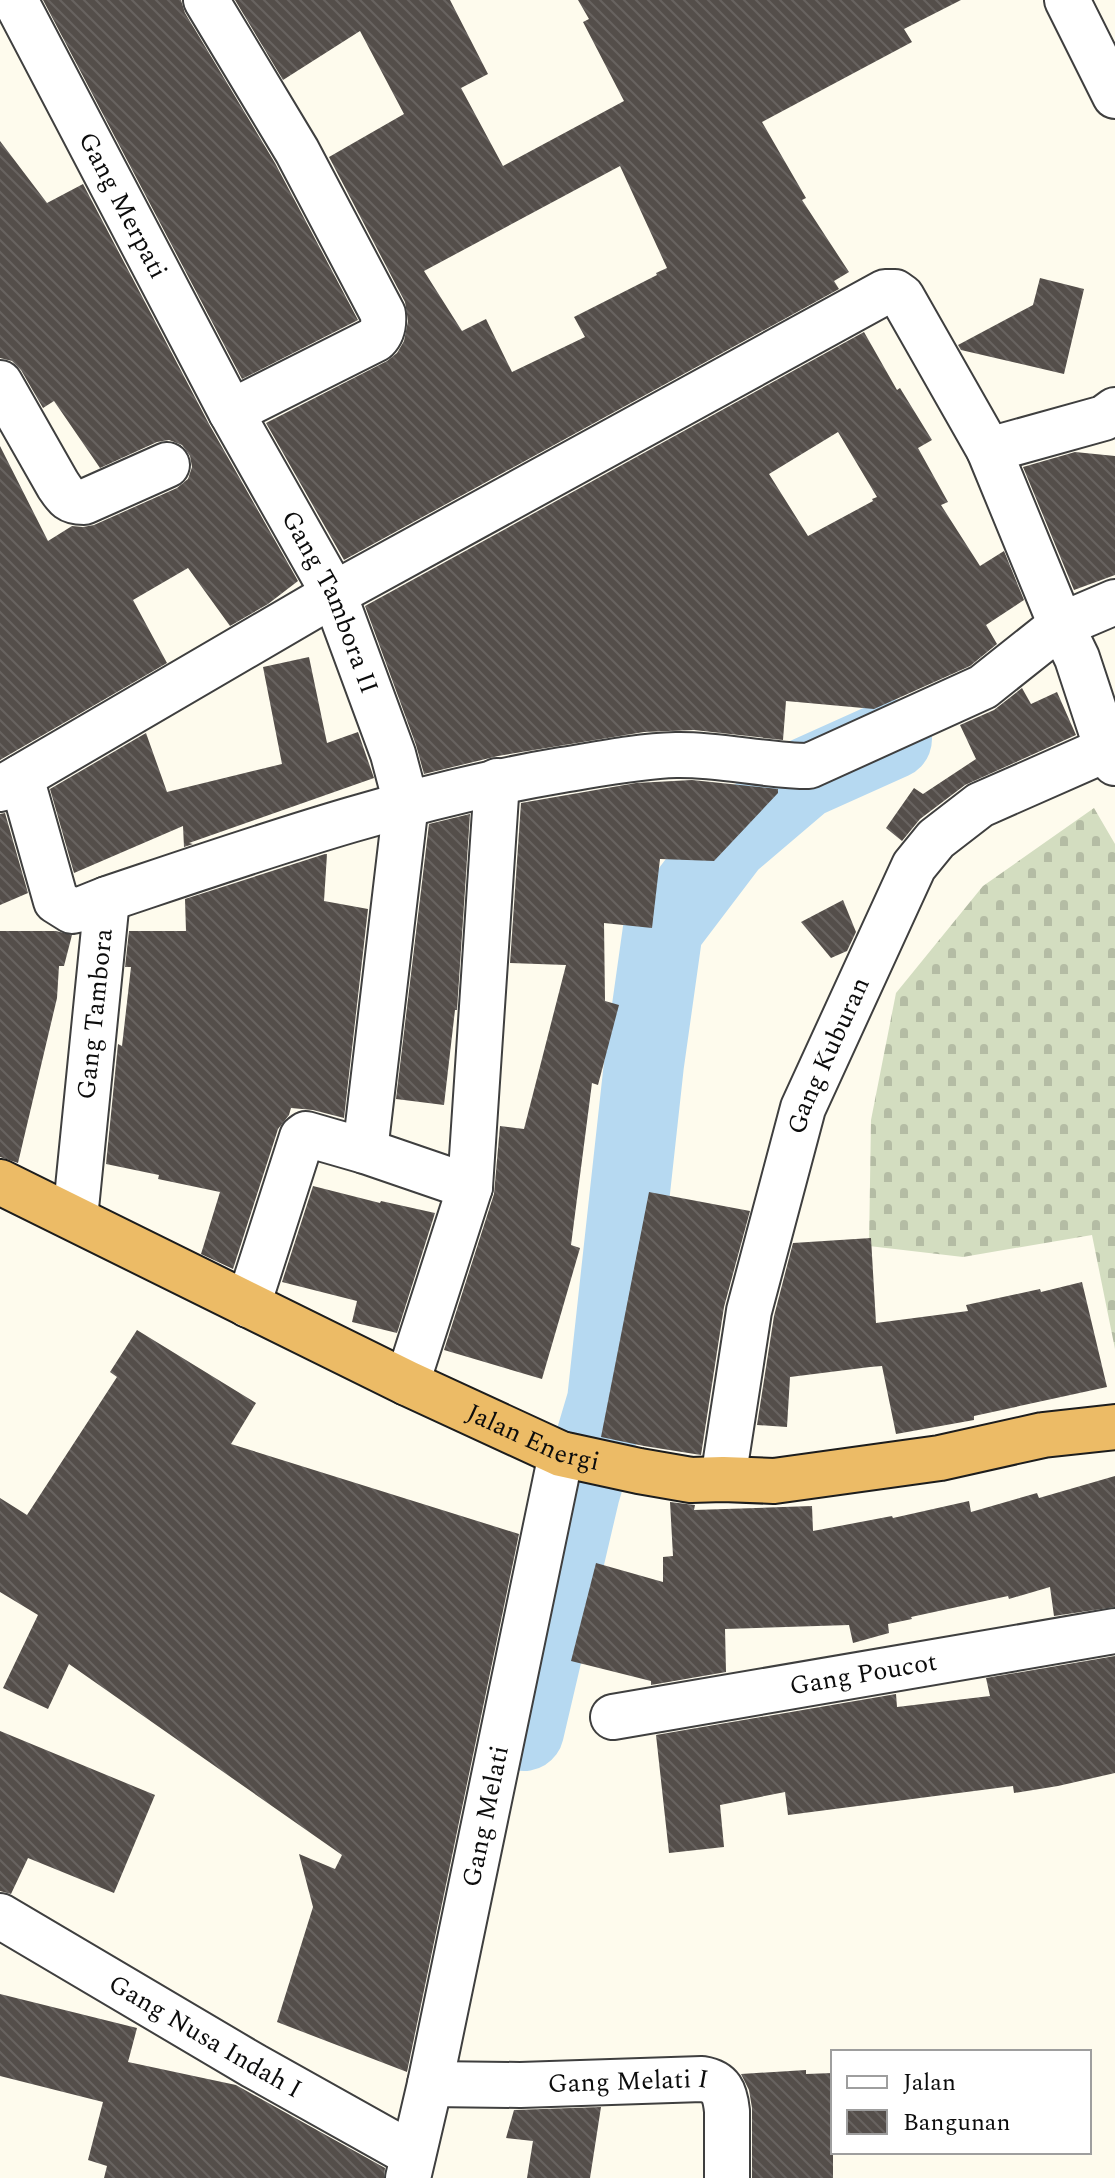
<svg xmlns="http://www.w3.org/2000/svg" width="1115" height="2178" font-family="Spectral,serif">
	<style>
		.cemetery { fill: url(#cemetery-stones) }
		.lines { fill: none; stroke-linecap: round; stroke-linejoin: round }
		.river { stroke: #b6d9f1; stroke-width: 80 }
		.building { fill: url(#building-back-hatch); fill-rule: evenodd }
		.minor-casing { stroke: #3f3f3f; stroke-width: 48 }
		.trunk-casing { stroke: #1d1d1d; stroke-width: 48 }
		.minor { stroke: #fff; stroke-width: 44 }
		.trunk { stroke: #ecbb66; stroke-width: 44 }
		.labels { text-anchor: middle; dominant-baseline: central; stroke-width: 8; stroke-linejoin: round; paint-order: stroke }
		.street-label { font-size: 26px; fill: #0c0c0c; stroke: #fff }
	</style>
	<defs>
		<pattern id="cemetery-stones" width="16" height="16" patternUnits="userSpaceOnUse" patternTransform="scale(2)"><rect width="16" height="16" fill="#d3ddc0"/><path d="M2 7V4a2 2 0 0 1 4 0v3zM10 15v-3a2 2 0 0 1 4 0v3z" fill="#b4bca4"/></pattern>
		<pattern id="building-back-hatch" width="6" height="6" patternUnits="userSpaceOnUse" patternTransform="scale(2)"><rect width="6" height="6" fill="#544e4a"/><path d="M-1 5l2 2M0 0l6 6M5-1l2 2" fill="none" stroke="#686360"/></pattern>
	</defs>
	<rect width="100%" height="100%" fill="#fefbed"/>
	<path class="cemetery" d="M1094,808L1115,844V1349L1092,1235L963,1257L869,1246L871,1120L896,993L983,886Z"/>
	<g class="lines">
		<path class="river" d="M524,1731L580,1492L607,1401L644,1064L663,929L729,842L803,779L892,739"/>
	</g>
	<g class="building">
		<path d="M43,0H181L185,13L275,163L358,320L242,379Z"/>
		<path d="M235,0H450L488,74L461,88L503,166L624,101L583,22L589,19L578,0H961L904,29L912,42L762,122L806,198L802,200L849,272L834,281L839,289L344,560L266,423L387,361L397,353L404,341L408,321L405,302L329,157L404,114L360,31L283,80ZM620,166L667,268L656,273L657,275L574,317L585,337L512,372L486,319L462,331L424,271Z"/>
		<path d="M0,141L47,203L83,184L209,424L298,581L268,604L230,626L188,568L133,600L167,663L0,760V446L48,541L72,526L83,527L94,525L177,488L188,479L192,467L190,456L182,445L169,440L157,442L100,468L54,401L43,408L21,370L12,361L0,358Z"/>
		<path d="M1040,278L1084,289L1064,374L961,350L958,345L1033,305Z"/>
		<path d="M864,332L897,390L900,388L932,440L918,448L948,502L941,505L980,566L1004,551L1024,600L986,625L997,644L970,666L874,709L786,701L783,740L694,730L644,732L498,756L424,774L416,745L365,606ZM838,432L877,497L872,499L873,501L808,536L769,474Z"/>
		<path d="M1075,452L1115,456V575L1074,590L1023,467Z"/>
		<path d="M309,657L327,743L358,732L374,778L189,843L193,844L184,847L183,826L74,873L50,789L146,733L167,792L282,764L263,667Z"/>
		<path d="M1022,688L1031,704L1057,692L1076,735L965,785L920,819L902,841L886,828L914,788L923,794L976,759L960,725L994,710Z"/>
		<path d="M692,780L778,789V793L714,861L660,859L652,928L604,923L605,1001L619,1005L598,1085L592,1083L571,1245L580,1248L542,1379L444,1350L494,1194L500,1126L524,1129L566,965L510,963L521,803L636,783Z"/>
		<path d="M5,813L28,893L0,905V814Z"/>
		<path d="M470,814L457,1010H455L444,1105L396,1099L429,824Z"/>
		<path d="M325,854H327L324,901L368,909L344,1118L313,1110L291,1108L289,1115L278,1129L233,1269L201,1254L220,1192L158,1179L159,1175L106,1164L118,1044L122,1046L131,967H125L129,931H186L185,899Z"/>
		<path d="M843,900L856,932L847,951L831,958L801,922Z"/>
		<path d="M0,931H56L72,935L64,966H59L57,998L18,1163L0,1157Z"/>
		<path d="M313,1186L380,1203L381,1201L435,1213L397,1333L352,1322L357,1301L282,1282Z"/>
		<path d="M649,1192L750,1211L724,1307L701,1455L644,1446L601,1437Z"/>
		<path d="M871,1238L876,1323L968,1311L966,1305L1040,1289L1041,1292L1082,1282L1107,1387L974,1416V1420L896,1434L882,1366L870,1367L790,1377L787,1427L757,1425L774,1316L793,1243Z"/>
		<path d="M137,1330L256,1403L231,1444L519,1534L407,2072L277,2022L313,1907L299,1854L335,1869L342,1855L69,1664L48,1709L3,1688L38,1615L0,1592V1498L27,1515L117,1377L110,1372Z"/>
		<path d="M1115,1476V1607L1054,1616L1050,1587L1009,1599L1008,1596L911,1617L912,1619L888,1624L889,1633L853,1643L849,1625L725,1629L726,1672L651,1685V1681L571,1661L596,1563L663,1582V1557L673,1556L670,1502L695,1505L694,1510L812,1506L813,1531L892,1516L893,1518L969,1501L971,1512L1037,1493L1039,1498Z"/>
		<path d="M1115,1656V1773L1058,1786L1014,1793L1013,1786L788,1815L785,1792L720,1805L724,1847L669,1853L656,1735L896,1694L897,1707L990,1696L986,1678Z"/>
		<path d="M0,1731L155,1795L114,1893L28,1858L11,1894L0,1891Z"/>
		<path d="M0,1994L137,2028L128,2062L236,2085L385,2168L384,2178H104L107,2166L88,2160L103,2102L0,2076Z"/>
		<path d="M806,2070V2074L833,2073V2178H752V2108L749,2090L741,2074Z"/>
		<path d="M601,2107L590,2178H527L533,2141L506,2138L514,2110Z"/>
	</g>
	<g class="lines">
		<defs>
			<g id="minor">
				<path id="s1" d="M15,0L231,412L334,594L393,754L406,803L365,1151"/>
				<path d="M206,0L297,151L383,314C384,324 383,332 376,339L231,412"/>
				<path d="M1067,0L1115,96"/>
				<path d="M0,383L58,485C66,497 69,502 84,502L167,465"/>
				<path d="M989,450L1061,625L1115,602"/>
				<path d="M21,777L56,901L72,911L82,909L107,899L75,1218"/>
				<path d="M0,789L334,594L885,292H895L902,297L989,450L1104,418L1115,410"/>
				<path d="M107,899C256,849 406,796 562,770C599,764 638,756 676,755C721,754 765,766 809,766L983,687L1061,625L1077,658L1107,749L1115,763"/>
				<path d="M248,1305L302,1137L306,1134L365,1151L470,1187"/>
				<path d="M407,1383L470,1187L497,781"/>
				<path id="s2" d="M723,1479L749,1311L803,1108L914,866L936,839L980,805L1107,749"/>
				<path id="s3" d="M613,1717L1115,1631"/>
				<path id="s4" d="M0,1916L254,2066L413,2155"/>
				<path id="s5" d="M430,2084L520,2085L702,2079C721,2082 725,2092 727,2111V2178"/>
				<path id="s6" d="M408,2178L430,2084L561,1454"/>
			</g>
			<g id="trunk">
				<path id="s7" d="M0,1182L407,1383L561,1454L639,1471L691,1480L723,1479L774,1481L940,1458L1043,1435L1115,1427"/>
			</g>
		</defs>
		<use href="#minor" class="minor-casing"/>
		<use href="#trunk" class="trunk-casing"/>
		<use href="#minor" class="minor"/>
		<use href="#trunk" class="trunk"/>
	</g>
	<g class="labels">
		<g class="street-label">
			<text stroke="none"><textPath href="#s1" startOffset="232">Gang Merpati</textPath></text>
			<text stroke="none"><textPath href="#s1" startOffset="680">Gang Tambora II</textPath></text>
			<text transform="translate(95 1014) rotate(-84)">Gang Tambora</text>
			<text stroke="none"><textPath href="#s2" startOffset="438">Gang Kuburan</textPath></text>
			<text stroke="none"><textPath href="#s7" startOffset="592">Jalan Energi</textPath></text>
			<text stroke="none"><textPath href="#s3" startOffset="254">Gang Poucot</textPath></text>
			<text stroke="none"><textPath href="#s6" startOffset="370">Gang Melati</textPath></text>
			<text stroke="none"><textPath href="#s4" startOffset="238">Gang Nusa Indah I</textPath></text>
			<text stroke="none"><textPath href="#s5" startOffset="198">Gang Melati I</textPath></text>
		</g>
	</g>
	<rect x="831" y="2050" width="260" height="104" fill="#ffffff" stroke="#9e9e9e" stroke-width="2"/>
	<rect x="847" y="2076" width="40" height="12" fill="#ffffff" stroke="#9e9e9e" stroke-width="2"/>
	<text x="903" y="2090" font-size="24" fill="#0c0c0c">Jalan</text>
	<rect x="847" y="2110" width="40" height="24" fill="url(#building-back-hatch)" stroke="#9e9e9e" stroke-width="2"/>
	<text x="903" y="2130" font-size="24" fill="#0c0c0c">Bangunan</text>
</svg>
